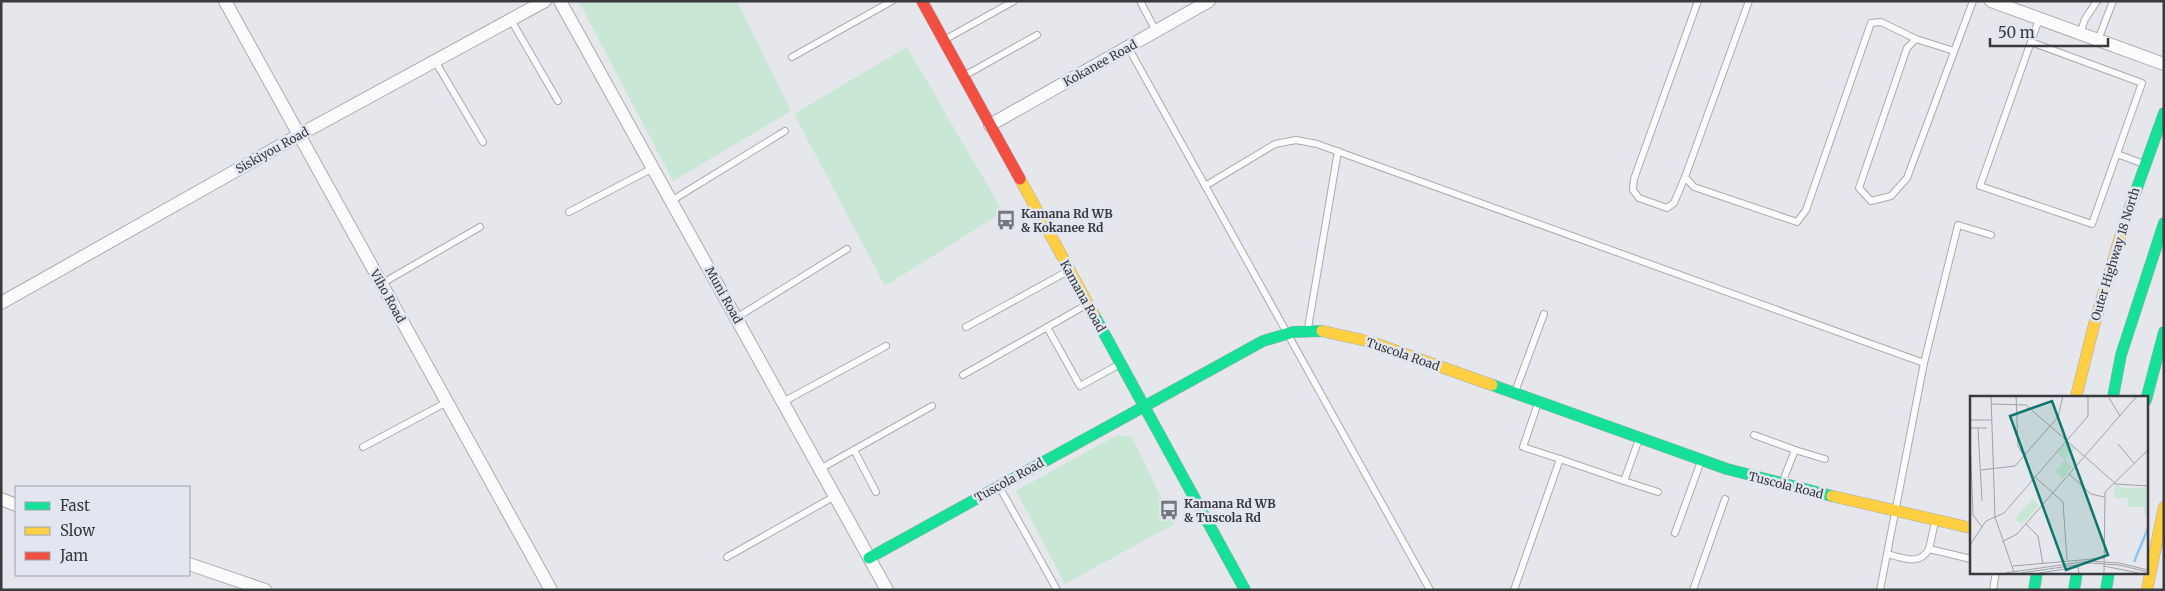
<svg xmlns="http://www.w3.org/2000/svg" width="2165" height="591" font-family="Merriweather,serif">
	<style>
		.green { fill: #c8e7d4 }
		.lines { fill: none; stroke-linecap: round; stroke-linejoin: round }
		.lane-casing { stroke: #aaabaf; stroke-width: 8 }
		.street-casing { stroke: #aaabaf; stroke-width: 14 }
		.fast-casing { stroke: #aaabaf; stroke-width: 12 }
		.slow-casing { stroke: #aaabaf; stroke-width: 12 }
		.jam-casing { stroke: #aaabaf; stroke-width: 12 }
		.lane { stroke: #fbfbfc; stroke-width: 6 }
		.street { stroke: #fbfbfc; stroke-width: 12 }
		.fast { stroke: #16e098; stroke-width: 11 }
		.slow { stroke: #ffcf43; stroke-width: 11 }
		.jam { stroke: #f24e42; stroke-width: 11 }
		.labels { text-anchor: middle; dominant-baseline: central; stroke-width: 5; stroke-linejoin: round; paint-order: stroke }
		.street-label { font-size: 12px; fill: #393a3e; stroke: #e2e6f0 }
		.poi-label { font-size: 12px; font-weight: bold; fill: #393a3e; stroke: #e2e6f0; text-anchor: start }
		.inset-river { fill: none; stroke: #8ec4f0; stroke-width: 2.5 }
		.inset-road { fill: none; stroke: #a1a2a6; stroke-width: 1 }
		.view { fill: #0f766e; fill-opacity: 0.15; stroke: #0f766e; stroke-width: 2.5 }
		.inset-edge { fill: none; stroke: #393a3e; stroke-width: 2.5 }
	</style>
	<rect width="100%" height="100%" fill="#e6e7ec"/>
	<g class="green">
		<path d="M581,1H737L791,111L673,181L579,2Z"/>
		<path d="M907,47L1003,212L885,286L794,114Z"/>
		<path d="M1117,435L1132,437L1174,524L1065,584L1016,491Z"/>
	</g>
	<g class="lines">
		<defs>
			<g id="lane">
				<path d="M1140,1L1156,31"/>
				<path d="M1749,1L1685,177L1694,187L1797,222L1806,210L1871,23L1881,22L1916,39"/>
				<path d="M511,20L558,101"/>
				<path d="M2080,34L2085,19L2097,1"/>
				<path d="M944,40L1014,1"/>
				<path d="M2098,40L2113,1"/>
				<path d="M2031,42L2142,83L2092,224L1980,186L2039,19"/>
				<path d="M1128,47L1430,590"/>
				<path d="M1954,51L1916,39L1907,48L1859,188L1871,201L1891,196L1907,178L1973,1"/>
				<path d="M792,57L892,1"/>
				<path d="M435,61L483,142"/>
				<path d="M964,76L1037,35"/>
				<path d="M2117,154L2144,164"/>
				<path d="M1685,177L1674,203L1667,208L1639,198L1633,190L1634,179L1698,1"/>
				<path d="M1205,186L1275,144L1296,140L1317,144L1924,363L1880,590"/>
				<path d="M671,201L785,131"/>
				<path d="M569,212L653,168"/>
				<path d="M381,284L480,227"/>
				<path d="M736,318L847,249"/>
				<path d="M966,327L1068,271"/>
				<path d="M1047,327L1080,386L1120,364"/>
				<path d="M1308,328L1338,151"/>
				<path d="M1924,363L1958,225L1991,235"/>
				<path d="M963,375L1086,305"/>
				<path d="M1515,392L1544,314"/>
				<path d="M783,402L886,346"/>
				<path d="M1538,403L1523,447L1560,459"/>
				<path d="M1754,435L1795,450L1782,483"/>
				<path d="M363,447L447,402"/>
				<path d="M854,450L876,492"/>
				<path d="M1795,450L1825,459"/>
				<path d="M820,469L932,406"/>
				<path d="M1624,481L1658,492"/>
				<path d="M1000,488L1057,590"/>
				<path d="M1935,522L1929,549L1971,559"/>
				<path d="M1675,533L1701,461"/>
				<path d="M1887,554C1903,558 1920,566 1929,549"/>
				<path d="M727,557L835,496"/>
				<path d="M1514,590L1560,459L1624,481L1639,439"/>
				<path d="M1693,590L1725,499"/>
				<path d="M1993,590L1996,572"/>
			</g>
			<g id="street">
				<path d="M225,1L551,590"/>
				<path d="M560,1L887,590"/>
				<path d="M1991,1L2164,64"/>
				<path d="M990,125L1209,1"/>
				<path d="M1,303L299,135L545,1"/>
				<path d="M1,499L16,505"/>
				<path d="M189,564L265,590"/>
			</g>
			<g id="fast">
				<path d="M2124,224L2164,113"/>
				<path d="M1094,315L1245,590"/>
				<path d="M1492,385L1727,469L1832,496"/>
				<path d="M2113,397L2121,355L2164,223"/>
				<path d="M2146,400L2164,332"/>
				<path d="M869,558L1263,341L1293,332L1322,331"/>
				<path d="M2034,590L2037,572"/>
				<path d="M2074,590L2077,572"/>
				<path d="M2106,590L2109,572"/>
			</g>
			<g id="slow">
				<path d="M1020,179L1094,315"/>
				<path d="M1322,331L1371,342L1492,385"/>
				<path d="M2076,397L2094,325L2124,224"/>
				<path d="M1832,496L1971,528"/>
				<path d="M2147,590L2164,507"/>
			</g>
			<path id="jam" d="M922,1L1020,179"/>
		</defs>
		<use href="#lane" class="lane-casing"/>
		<use href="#street" class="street-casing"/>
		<use href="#fast" class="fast-casing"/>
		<use href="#slow" class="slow-casing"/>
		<use href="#jam" class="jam-casing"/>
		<use href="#lane" class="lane"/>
		<use href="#street" class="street"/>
		<use href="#fast" class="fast"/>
		<use href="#slow" class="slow"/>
		<use href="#jam" class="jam"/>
	</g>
	<defs>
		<symbol id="bus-bare" viewBox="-9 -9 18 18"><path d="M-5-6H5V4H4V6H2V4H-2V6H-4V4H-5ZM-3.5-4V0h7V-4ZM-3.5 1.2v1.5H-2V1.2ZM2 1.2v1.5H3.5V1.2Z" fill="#76777b" stroke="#e2e6f0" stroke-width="2.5" paint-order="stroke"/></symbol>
	</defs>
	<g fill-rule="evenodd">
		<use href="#bus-bare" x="992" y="206" width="28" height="28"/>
		<use href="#bus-bare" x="1155" y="496" width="28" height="28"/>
	</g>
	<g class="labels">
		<g class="street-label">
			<text transform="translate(1100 63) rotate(-29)">Kokanee Road</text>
			<text transform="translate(272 150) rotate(-29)">Siskiyou Road</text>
			<text transform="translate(2115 254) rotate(-73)">Outer Highway 18 North</text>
			<text transform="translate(724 295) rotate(61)">Muni Road</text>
			<text transform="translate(388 296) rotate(61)">Viho Road</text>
			<text transform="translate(1083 296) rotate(61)">Kamana Road</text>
			<text transform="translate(1403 354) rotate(19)">Tuscola Road</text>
			<text transform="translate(1009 480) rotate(-29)">Tuscola Road</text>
			<text transform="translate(1786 485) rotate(14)">Tuscola Road</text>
		</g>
		<g class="poi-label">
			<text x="1021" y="213">Kamana Rd WB<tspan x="1021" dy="14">&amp; Kokanee Rd</tspan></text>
			<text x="1184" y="503">Kamana Rd WB<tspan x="1184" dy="14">&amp; Tuscola Rd</tspan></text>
		</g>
	</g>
	<g transform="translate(1970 396)">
		<rect width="178" height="178" fill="#e6e7ec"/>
		<path d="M97,46L105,53L95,64L102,71L93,82L85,75L95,64L87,57ZM144,88L154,92H177V120H175L174,111H158V102H144ZM62,103L69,109L52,129L45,123Z" fill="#c8e7d4"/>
		<path class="inset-river" d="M164,166L178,132"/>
		<path class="inset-road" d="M21,0L25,121L44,176M46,0L48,50L54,60M139,2L150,20M21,8L56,9L146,88L178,90M0,24H22M1,32H17M8,32L12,105M0,41L3,119L12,131M148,48L164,67M11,74L45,70L88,21L93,0M99,78L121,98L134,101M65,81L93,106L97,164M56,128L68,140L73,168M32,146L47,138L167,0M0,149L16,125L34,117L118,20V0M43,170L134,162M134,170L168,177M35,177L119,165L149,167L178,174M51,177L120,167L149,169L178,176M69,177L108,171L109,177M134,177L135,96L178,54"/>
		<path class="view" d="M82,5L138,159L96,174L40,20Z"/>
		<rect width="178" height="178" class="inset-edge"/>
	</g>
	<rect width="2165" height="591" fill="none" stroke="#393a3e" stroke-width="5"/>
	<rect x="15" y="486" width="175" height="90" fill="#e2e6f0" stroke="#9ea1a9"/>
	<rect x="25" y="502" width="25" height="8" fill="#16e098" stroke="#9ea1a9"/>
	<text x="60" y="511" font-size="15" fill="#393a3e">Fast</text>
	<rect x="25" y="527" width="25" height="8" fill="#ffcf43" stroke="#9ea1a9"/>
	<text x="60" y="536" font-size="15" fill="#393a3e">Slow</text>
	<rect x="25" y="552" width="25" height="8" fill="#f24e42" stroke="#9ea1a9"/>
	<text x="60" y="561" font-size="15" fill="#393a3e">Jam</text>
	<path d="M1990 38v8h118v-8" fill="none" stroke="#393a3e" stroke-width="2.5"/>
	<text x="1998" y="38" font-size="15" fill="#393a3e" stroke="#e2e6f0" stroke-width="4" paint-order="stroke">50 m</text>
</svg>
